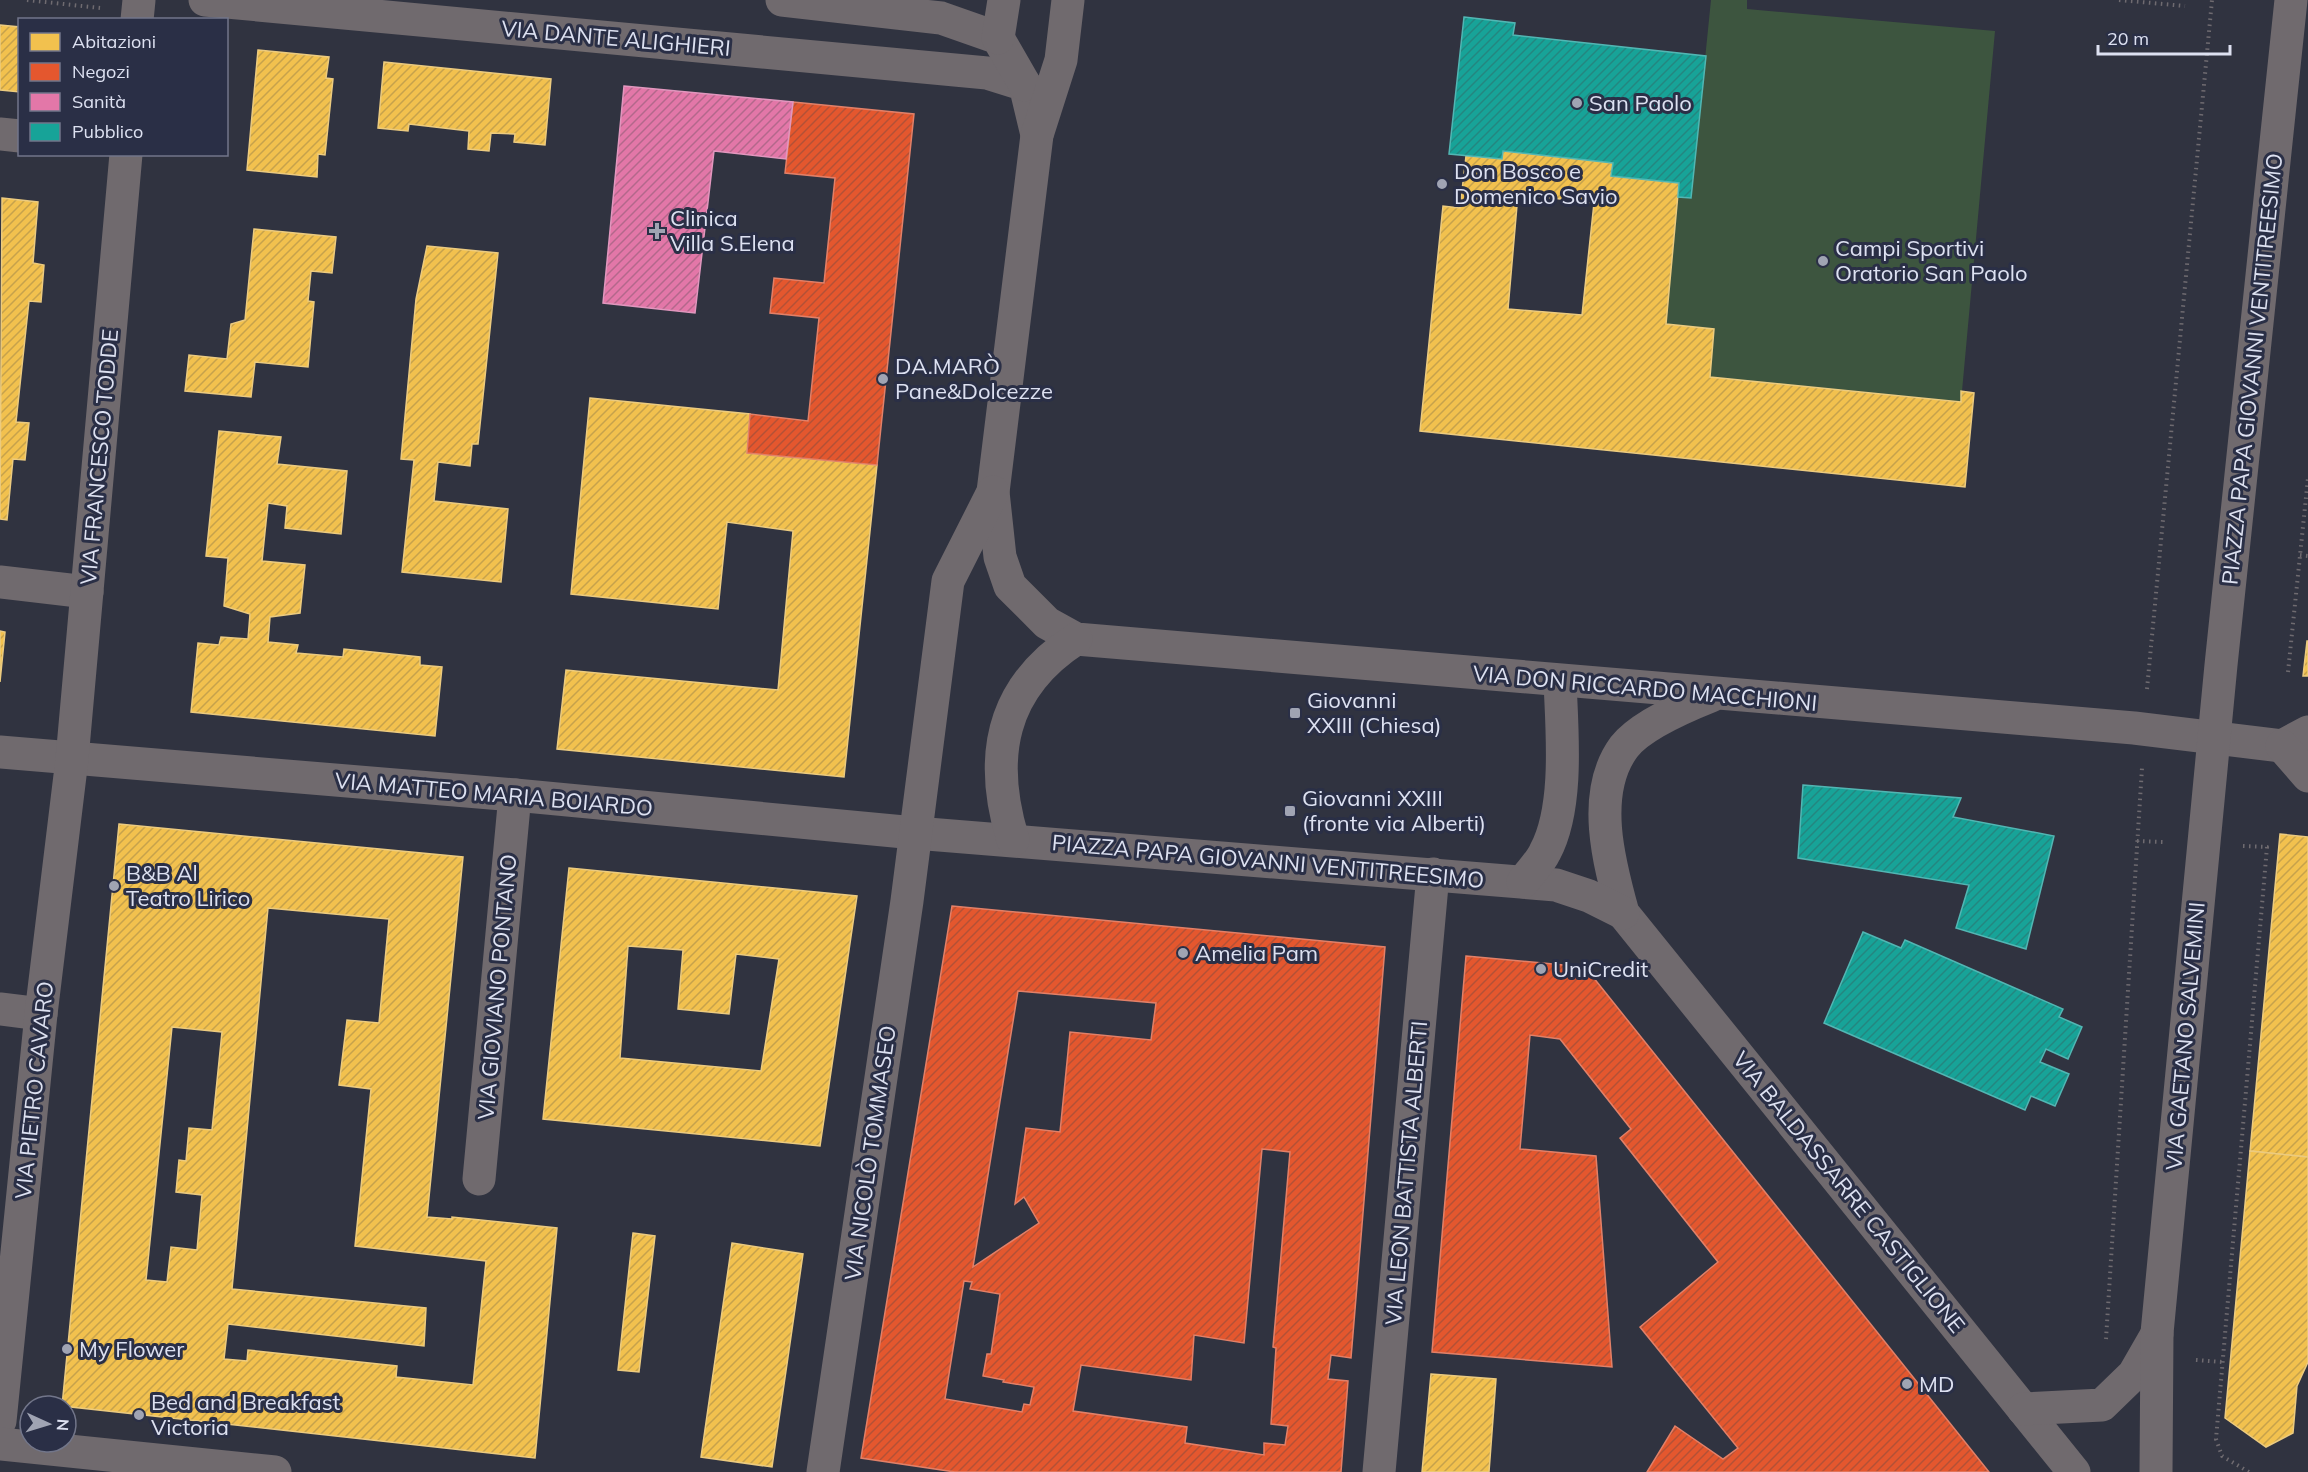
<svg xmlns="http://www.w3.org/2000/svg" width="2308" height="1472" font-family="Mulish,sans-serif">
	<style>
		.park { fill: #3d553f }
		.homes { fill: url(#homes-hatch); stroke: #eccb7f; stroke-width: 1.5; fill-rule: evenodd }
		.shops { fill: url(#shops-hatch); stroke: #e28068; stroke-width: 1.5; fill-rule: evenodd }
		.health { fill: url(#health-hatch); stroke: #e197be; stroke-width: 1.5 }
		.public { fill: url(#public-hatch); stroke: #52b6b3; stroke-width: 1.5 }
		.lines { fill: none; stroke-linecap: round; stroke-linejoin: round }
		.path { stroke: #6f6b70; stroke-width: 4; stroke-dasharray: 1.5 4.5; stroke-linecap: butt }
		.minor { stroke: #706a6e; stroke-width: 33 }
		.poi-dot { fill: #a0a4b3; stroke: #2a2f46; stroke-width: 2 }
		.labels { text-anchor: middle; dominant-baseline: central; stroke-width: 6; stroke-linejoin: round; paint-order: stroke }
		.street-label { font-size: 22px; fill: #dde1f1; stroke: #2a2f46 }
		.poi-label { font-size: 22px; fill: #dde1f1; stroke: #2a2f46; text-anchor: start }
	</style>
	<defs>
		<pattern id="homes-hatch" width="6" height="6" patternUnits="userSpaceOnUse" patternTransform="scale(1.5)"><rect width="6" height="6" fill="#f2c14e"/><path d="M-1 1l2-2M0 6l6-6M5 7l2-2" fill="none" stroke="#c6a24c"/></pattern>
		<pattern id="shops-hatch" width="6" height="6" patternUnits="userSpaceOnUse" patternTransform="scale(1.5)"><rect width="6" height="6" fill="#e4572e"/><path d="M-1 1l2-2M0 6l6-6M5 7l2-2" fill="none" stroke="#b35136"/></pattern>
		<pattern id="health-hatch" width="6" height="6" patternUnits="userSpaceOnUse" patternTransform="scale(1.5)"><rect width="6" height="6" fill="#e377a8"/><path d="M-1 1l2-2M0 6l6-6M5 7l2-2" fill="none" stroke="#b3688b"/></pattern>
		<pattern id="public-hatch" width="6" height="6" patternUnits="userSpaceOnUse" patternTransform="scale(1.5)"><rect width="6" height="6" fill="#17a398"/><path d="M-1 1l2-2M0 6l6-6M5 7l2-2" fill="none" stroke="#248680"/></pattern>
	</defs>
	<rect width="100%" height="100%" fill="#303340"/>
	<path class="park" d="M1711,0H1747V9L1995,31L1961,402L1710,377L1714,329L1666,324L1678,197L1691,198Z"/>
	<g class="homes">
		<path d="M0,25L20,27V92L0,90Z"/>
		<path d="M258,50L329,57L326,78L333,79L325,155L318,154L317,177L247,170Z"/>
		<path d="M384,62L551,79L545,145L514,142L515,134L491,133L489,151L468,149L469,131L409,124L408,131L378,128Z"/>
		<path d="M1503,151L1613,163L1611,176L1679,183L1666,324L1714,329L1710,377L1961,402V391L1974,393L1965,487L1420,431L1443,206L1460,208L1466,156L1502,159ZM1518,194L1594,203L1582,315L1508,309Z"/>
		<path d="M2,198L38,202L33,263L44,265L41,302L29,301L16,422L29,423L25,460L13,459L7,520L0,519Z"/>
		<path d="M254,229L336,237L332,273L311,271L308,301L314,302L308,367L255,362L251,397L185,391L189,355L227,359L231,324L245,320Z"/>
		<path d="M427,246L498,253L478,444H472L470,466L438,462L434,501L508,509L501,582L402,572L414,460L401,459L416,299Z"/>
		<path d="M590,398L750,414L747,453L877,465L844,777L557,749L566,670L778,690L793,531L727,522L718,609L571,594Z"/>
		<path d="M219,431L281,437L277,464L347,471L341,534L285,528L287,506L268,503L262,561L305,565L300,613L270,617L268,642L298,645L296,653L343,657L344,649L420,657V665L442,667L435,736L191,712L198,643L219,645L221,637L248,639L250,614L224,606L228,558L206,556Z"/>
		<path d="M0,631L5,632L0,682Z"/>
		<path d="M2307,641H2308V676H2303Z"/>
		<path d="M119,824L463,857L427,1217L452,1219V1217L557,1228L535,1458L62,1406ZM268,908L389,919L379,1023L347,1020L339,1085L371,1089L355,1246L486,1261L473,1385L396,1377L397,1366L248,1350L247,1361L224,1359L228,1324L424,1346L426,1308L232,1289ZM172,1027L222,1032L212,1130L189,1128L186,1161L179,1160L176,1192L202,1195L197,1250L171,1247L167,1282L146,1280Z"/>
		<path d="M2280,834L2308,837V1157L2250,1151Z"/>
		<path d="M569,868L857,896L820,1146L543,1119ZM628,946L683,950L678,1009L729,1014L736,954L779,959L761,1071L620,1058Z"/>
		<path d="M2250,1151L2308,1157V1362L2297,1386L2293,1433L2266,1447L2225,1418Z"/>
		<path d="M633,1233L655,1236L639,1372L618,1370Z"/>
		<path d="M732,1243L803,1254L772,1467L701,1457Z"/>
		<path d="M1431,1374L1496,1379L1489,1472H1422Z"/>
	</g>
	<g class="shops">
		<path d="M793,102L914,114L877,465L747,453L750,414L808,421L819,318L770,313L774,278L824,283L835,178L785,173Z"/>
		<path d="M952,906L1385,947L1351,1358L1331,1355L1328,1379L1348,1381L1341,1472H955L861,1458ZM1018,991L1156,1003L1151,1040L1070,1032L1060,1132L1026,1128L1015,1204L1024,1197L1039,1223L973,1267ZM1262,1149L1290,1152L1273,1347L1276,1348L1271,1424L1288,1426L1285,1445L1264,1443V1455L1185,1443L1187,1427L1073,1411L1081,1365L1191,1380L1194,1335L1244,1343ZM964,1281L972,1282L970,1289L1000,1294L991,1354H987L983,1376L1004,1380L1003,1382L1034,1387L1030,1405L1024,1404L1022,1412L945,1399Z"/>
		<path d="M1466,956L1585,967L1989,1472H1647L1675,1426L1723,1459L1738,1448L1640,1327L1718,1262L1620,1138L1631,1129L1560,1039L1530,1035L1520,1149L1596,1156L1612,1367L1432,1352Z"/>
	</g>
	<path class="health" d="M624,86L793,102L786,159L714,151L695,313L603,303Z"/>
	<g class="public">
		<path d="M1464,17L1515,23L1513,35L1706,56L1691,198L1678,197L1679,183L1611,176L1613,163L1503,151L1502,159L1449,154Z"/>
		<path d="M1803,785L1961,798L1953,817L2054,836L2026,949L1956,928L1969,885L1798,858Z"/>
		<path d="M1863,932L1901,948L1905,940L2063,1009L2059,1017L2082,1027L2068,1059L2046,1049L2040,1062L2069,1074L2055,1106L2031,1096L2025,1110L1824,1023Z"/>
	</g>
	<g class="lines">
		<g class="path">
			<path d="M27,0L100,8"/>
			<path d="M2119,0L2185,6"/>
			<path d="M2300,555L2308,556"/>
			<path d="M2288,672L2308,478"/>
			<path d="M2147,689L2212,0"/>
			<path d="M2137,841L2164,842"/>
			<path d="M2243,846L2267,847L2216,1439L2222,1456L2249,1472"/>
			<path d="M2106,1339L2142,768"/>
			<path d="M2196,1360L2222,1362"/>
		</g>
		<g class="minor">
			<path d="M205,0L987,73L1025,85L1037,135"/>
			<path d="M782,0L941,18L998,38L1025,85"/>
			<path d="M1068,0L1061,60L1037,135L993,492L1000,557L1010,586L1047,623L1076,639L2134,728L2282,746L2308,732"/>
			<path d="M137,20L139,0"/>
			<path d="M998,38L1004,0"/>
			<path d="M0,134L20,136"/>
			<path d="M0,582L87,592"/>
			<path d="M1711,696C1686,706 1640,726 1624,747C1590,793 1609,863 1623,913L2074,1472"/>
			<path d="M2282,746L2308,776"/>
			<path d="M0,752L515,795L915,833L1556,885L1589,896L1623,913"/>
			<path d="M1013,840C988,758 1000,688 1076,639"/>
			<path d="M1523,882C1530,872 1540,863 1545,852C1569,808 1562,731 1560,682"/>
			<path d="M0,1009L41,1014"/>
			<path d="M479,1179L515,795"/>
			<path d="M2023,1409L2102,1405L2134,1374L2157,1334"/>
			<path d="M0,1421L41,1014L72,759L126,154"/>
			<path d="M0,1444L275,1472"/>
			<path d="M823,1472L907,901L948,581L993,492"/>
			<path d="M1379,1472L1433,874"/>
			<path d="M2156,1472L2157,1333L2221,665L2291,0"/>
		</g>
	</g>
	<g class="poi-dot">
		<circle cx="1577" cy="103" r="6"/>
		<circle cx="1442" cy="184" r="6"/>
		<path d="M654 222h6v6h6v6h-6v6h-6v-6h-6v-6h6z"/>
		<circle cx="1823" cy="261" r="6"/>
		<circle cx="883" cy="379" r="6"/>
		<rect x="1289" y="707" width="12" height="12" rx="3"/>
		<rect x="1284" y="805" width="12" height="12" rx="3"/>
		<circle cx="114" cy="886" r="6"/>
		<circle cx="1183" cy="953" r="6"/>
		<circle cx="1541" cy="969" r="6"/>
		<circle cx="67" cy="1349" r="6"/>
		<circle cx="1907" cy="1384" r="6"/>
		<circle cx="139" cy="1415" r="6"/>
	</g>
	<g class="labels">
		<g class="street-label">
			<text transform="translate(616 38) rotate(5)">VIA DANTE ALIGHIERI</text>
			<text transform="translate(2252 369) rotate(-84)">PIAZZA PAPA GIOVANNI VENTITREESIMO</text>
			<text transform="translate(99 457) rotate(-85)">VIA FRANCESCO TODDE</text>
			<text transform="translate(1645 688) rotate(5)">VIA DON RICCARDO MACCHIONI</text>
			<text transform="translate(494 794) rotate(5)">VIA MATTEO MARIA BOIARDO</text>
			<text transform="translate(1268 861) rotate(5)">PIAZZA PAPA GIOVANNI VENTITREESIMO</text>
			<text transform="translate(497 987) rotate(-85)">VIA GIOVIANO PONTANO</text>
			<text transform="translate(2185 1036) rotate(-85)">VIA GAETANO SALVEMINI</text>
			<text transform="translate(34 1090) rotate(-84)">VIA PIETRO CAVARO</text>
			<text transform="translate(870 1153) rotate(-82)">VIA NICOLÒ TOMMASEO</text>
			<text transform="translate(1406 1173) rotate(-85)">VIA LEON BATTISTA ALBERTI</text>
			<text transform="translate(1849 1192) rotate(51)">VIA BALDASSARRE CASTIGLIONE</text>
		</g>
		<g class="poi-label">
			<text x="1589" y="103">San Paolo</text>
			<text x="1454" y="171">Don Bosco e<tspan x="1454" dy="25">Domenico Savio</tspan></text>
			<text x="670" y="218">Clinica<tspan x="670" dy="25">Villa S.Elena</tspan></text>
			<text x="1835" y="248">Campi Sportivi<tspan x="1835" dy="25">Oratorio San Paolo</tspan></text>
			<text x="895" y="366">DA.MARÒ<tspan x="895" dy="25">Pane&amp;Dolcezze</tspan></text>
			<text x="1307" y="700">Giovanni<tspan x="1307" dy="25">XXIII (Chiesa)</tspan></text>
			<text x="1302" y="798">Giovanni XXIII<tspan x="1302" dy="25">(fronte via Alberti)</tspan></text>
			<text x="126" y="873">B&amp;B Al<tspan x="126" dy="25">Teatro Lirico</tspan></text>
			<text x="1195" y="953">Amelia Pam</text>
			<text x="1553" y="969">UniCredit</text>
			<text x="79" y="1349">My Flower</text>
			<text x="1919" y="1384">MD</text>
			<text x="151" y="1402">Bed and Breakfast<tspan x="151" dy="25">Victoria</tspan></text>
		</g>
	</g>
	<rect x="18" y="18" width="210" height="138" fill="#2a2f46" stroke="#72768a" stroke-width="1.5"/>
	<rect x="30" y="33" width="30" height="18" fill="#f2c14e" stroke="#72768a" stroke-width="1.5"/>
	<text x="72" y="48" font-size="18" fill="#dde1f1">Abitazioni</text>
	<rect x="30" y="63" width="30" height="18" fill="#e4572e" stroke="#72768a" stroke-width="1.5"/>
	<text x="72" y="78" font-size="18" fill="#dde1f1">Negozi</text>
	<rect x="30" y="93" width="30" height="18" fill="#e377a8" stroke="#72768a" stroke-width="1.5"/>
	<text x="72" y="108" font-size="18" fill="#dde1f1">Sanità</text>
	<rect x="30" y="123" width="30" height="18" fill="#17a398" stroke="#72768a" stroke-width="1.5"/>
	<text x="72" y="138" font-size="18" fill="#dde1f1">Pubblico</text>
	<g transform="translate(48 1424) rotate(94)"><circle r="28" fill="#2a2f46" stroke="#72768a" stroke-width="1.5"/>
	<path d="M0-4.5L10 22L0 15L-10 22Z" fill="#a0a4b3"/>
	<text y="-9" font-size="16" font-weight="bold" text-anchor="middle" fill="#dde1f1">N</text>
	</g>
	<path d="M2098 45v9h132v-9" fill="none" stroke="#dde1f1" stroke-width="3"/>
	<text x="2107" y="45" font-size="18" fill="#dde1f1" stroke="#2a2f46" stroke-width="4.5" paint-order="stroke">20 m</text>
</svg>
